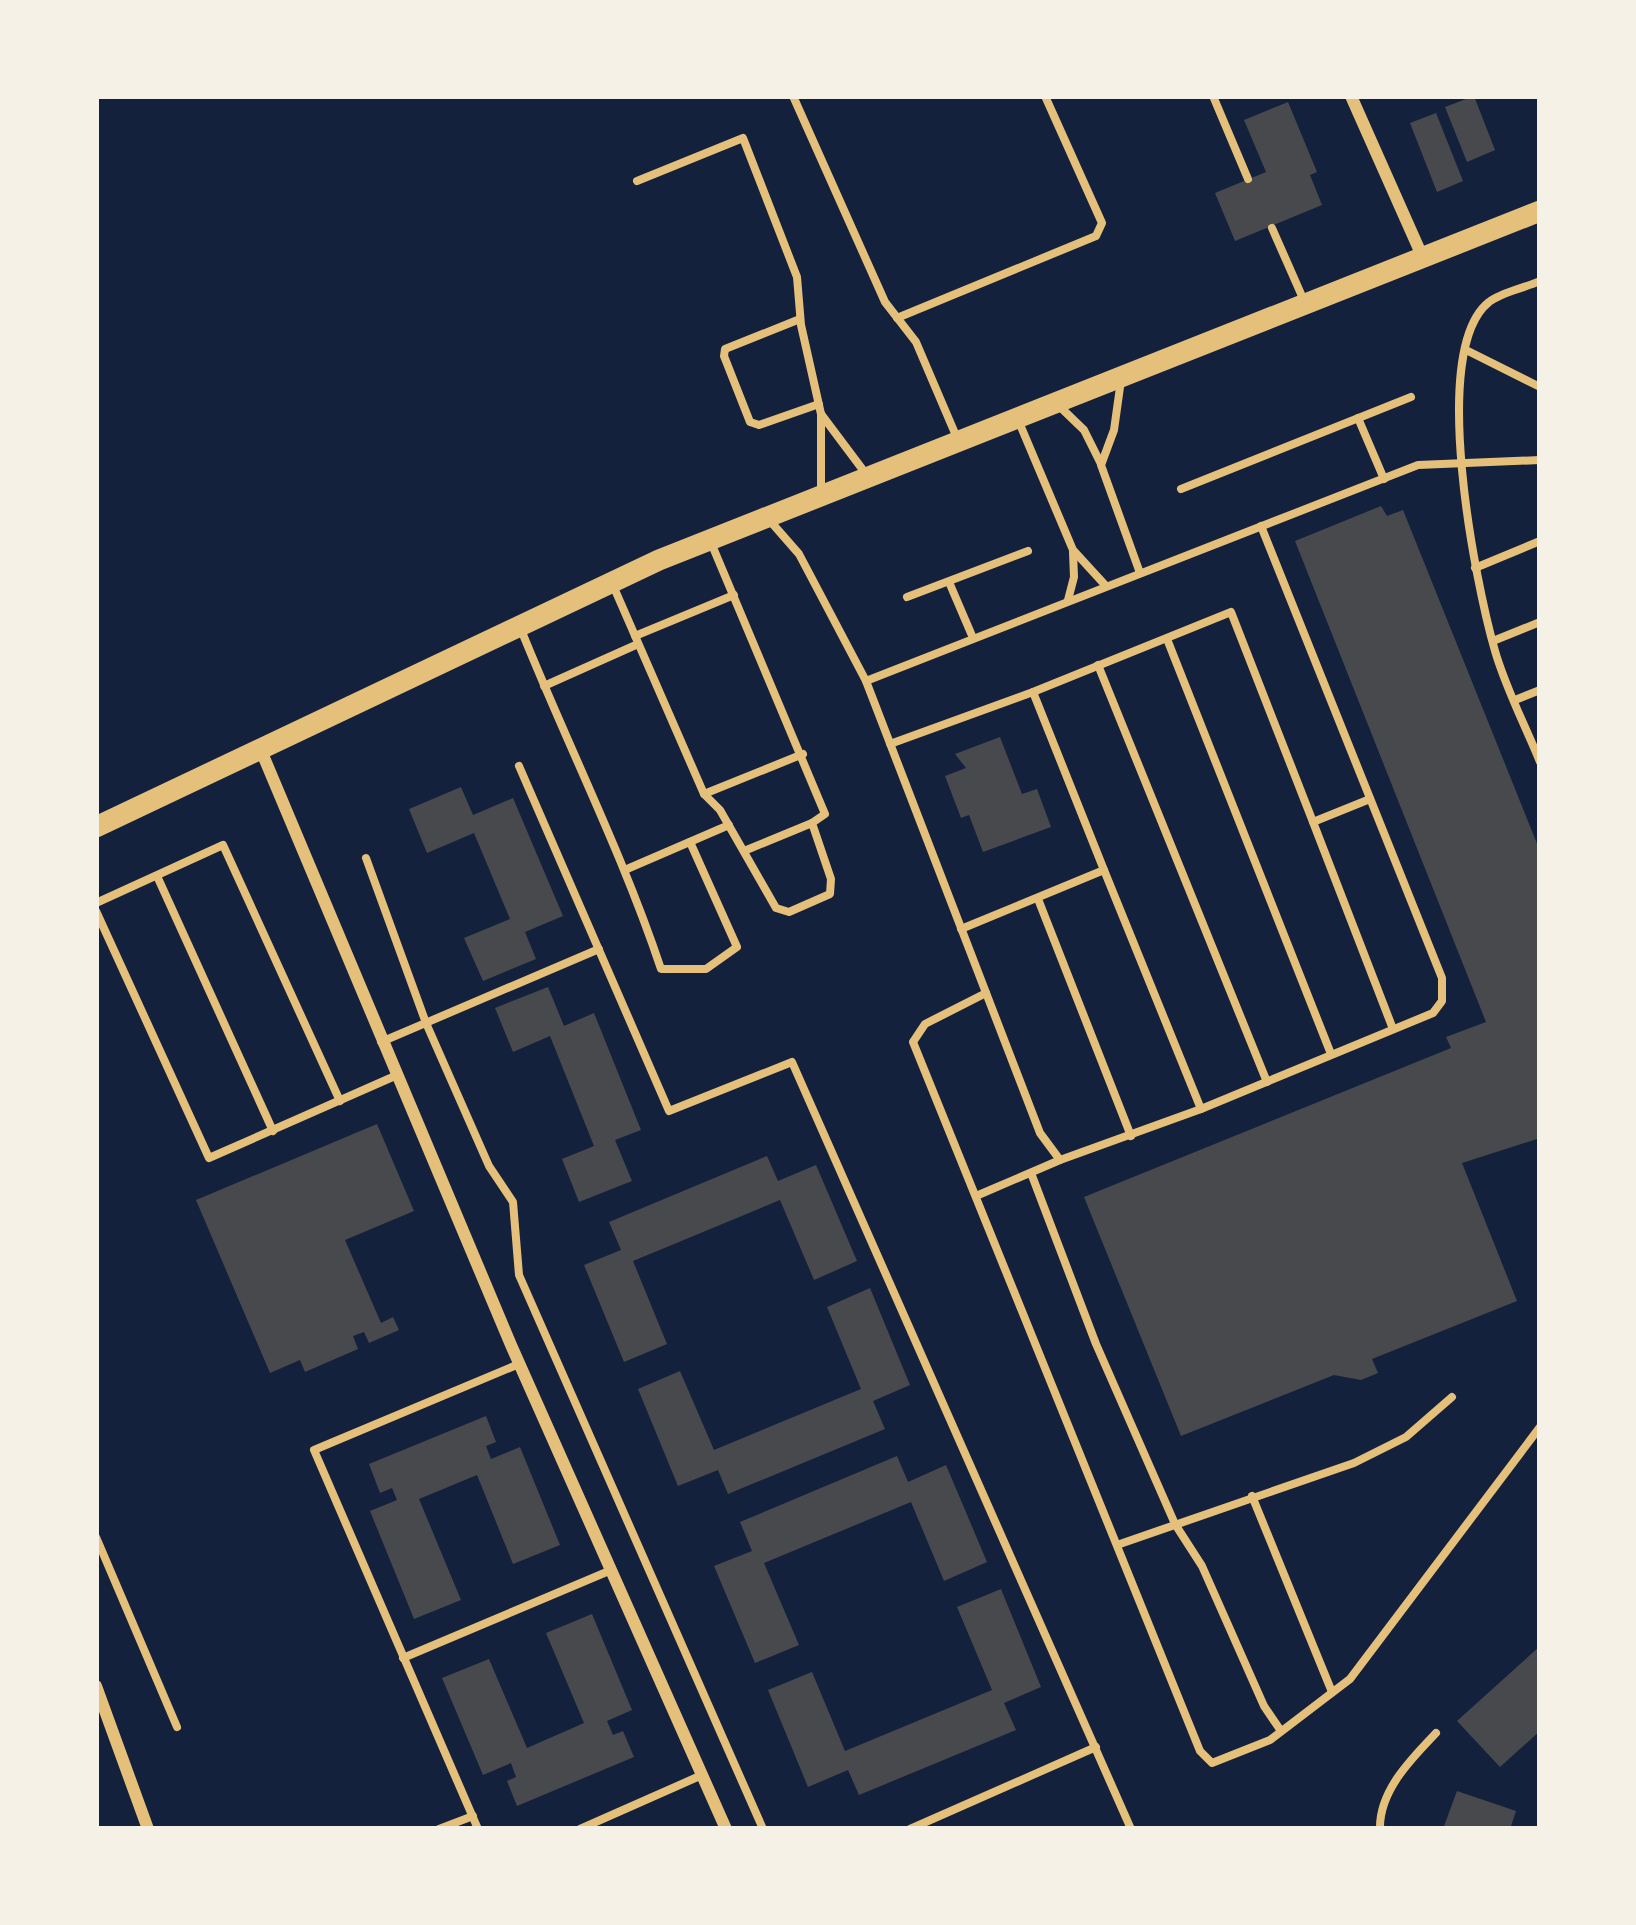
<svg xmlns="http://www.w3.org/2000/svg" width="1636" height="1925" font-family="Poppins,sans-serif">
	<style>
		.building { fill: #48494c }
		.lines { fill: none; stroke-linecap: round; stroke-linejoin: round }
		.service { stroke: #e5c07b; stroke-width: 8 }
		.minor { stroke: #e5c07b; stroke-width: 12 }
		.secondary { stroke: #e5c07b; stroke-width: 21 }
	</style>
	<rect width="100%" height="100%" fill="#14213d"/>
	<g class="building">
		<path d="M1474,96L1495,150L1467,162L1445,107Z"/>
		<path d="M1288,102L1317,172L1310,175L1322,205L1235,241L1215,193L1266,172L1244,120Z"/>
		<path d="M1436,113L1463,181L1437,192L1410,123Z"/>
		<path d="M1381,506L1387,516L1403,510L1540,851V1138L1462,1163L1517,1301L1372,1359L1378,1373L1361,1380L1334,1375L1181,1436L1084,1197L1451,1048L1446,1037L1486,1022L1295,541Z"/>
		<path d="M1000,737L1022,794L1037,789L1051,827L983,852L969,815L961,818L945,776L966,768L955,754Z"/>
		<path d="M461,787L473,815L513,798L563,916L525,932L536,959L483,981L464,938L510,919L474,833L427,853L409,809Z"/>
		<path d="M548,987L564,1026L594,1013L641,1130L615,1140L632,1181L579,1202L562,1159L594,1146L550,1036L513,1052L495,1008Z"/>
		<path d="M377,1124L414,1211L345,1240L381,1323L393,1317L399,1330L369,1343L364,1332L353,1336L358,1349L305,1372L300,1360L270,1373L196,1200Z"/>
		<path d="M767,1156L778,1181L816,1165L857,1261L814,1280L780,1200L633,1261L667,1344L624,1362L584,1265L621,1250L609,1222Z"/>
		<path d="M870,1288L910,1385L873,1401L885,1429L728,1494L718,1470L678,1486L638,1389L680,1371L714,1450L861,1389L827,1307Z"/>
		<path d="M486,1416L496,1442L486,1446L491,1459L520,1447L560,1545L513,1564L477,1475L419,1499L461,1600L414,1619L370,1511L397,1500L392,1488L380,1493L369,1464Z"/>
		<path d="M897,1456L908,1482L946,1465L987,1562L944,1581L911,1502L764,1563L799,1645L755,1663L714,1566L752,1551L740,1522Z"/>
		<path d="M1001,1589L1041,1687L1004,1703L1016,1730L859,1795L848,1770L808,1787L768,1690L812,1672L845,1751L992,1690L957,1607Z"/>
		<path d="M592,1614L632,1710L607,1721L613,1735L623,1731L634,1757L517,1806L507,1781L516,1777L511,1763L483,1775L442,1678L489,1659L527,1748L584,1723L546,1633Z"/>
		<path d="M1540,1646V1731L1500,1767L1457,1721Z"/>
		<path d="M1457,1791L1516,1811L1510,1829H1443Z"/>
	</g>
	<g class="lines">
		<g class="service">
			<path d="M793,96L885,302L916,342L957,438"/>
			<path d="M1213,96L1248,179"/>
			<path d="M637,181L743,138L797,277L801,325L821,414"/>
			<path d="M1272,228L1305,303"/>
			<path d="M1540,281C1525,288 1501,292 1489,302C1428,350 1476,585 1495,651C1506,689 1525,725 1540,762"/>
			<path d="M897,318L1096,236L1102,223L1045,96"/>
			<path d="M800,319L725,349L724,356L750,422L759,425L819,404"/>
			<path d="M1466,350L1540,387"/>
			<path d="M1121,380L1114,430L1101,465L1140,573"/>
			<path d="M1057,404L1084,430L1101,464"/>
			<path d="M1358,418L1384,479"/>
			<path d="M1019,422L1073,550L1106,586"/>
			<path d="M1181,489L1411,397"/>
			<path d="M821,491V414L866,474"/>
			<path d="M771,522L799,554L866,681L1040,1133L1060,1160L1201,1109L1433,1013L1442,1001V978L1261,526"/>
			<path d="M1475,568L1540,541"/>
			<path d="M949,582L973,638"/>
			<path d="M612,583L704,794L720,810L776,908L789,912L830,894L831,879L812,823L825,814L712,545"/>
			<path d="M907,597L1028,551"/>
			<path d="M1068,600L1074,577L1073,552"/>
			<path d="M520,627C566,742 622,852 661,969H706L737,947L690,842"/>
			<path d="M635,636L734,595"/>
			<path d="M1167,639L1331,1054"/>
			<path d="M1493,641L1540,622"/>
			<path d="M1098,665L1267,1082"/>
			<path d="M866,681L1418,465L1540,460"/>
			<path d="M544,686L638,644"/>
			<path d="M1033,692L1231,612L1313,822L1370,799"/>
			<path d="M1515,700L1540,690"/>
			<path d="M890,744L1033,692L1104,870L961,929"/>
			<path d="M519,766L669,1111L792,1062L1131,1829"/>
			<path d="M704,794L803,754"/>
			<path d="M1313,822L1393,1029"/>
			<path d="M744,851L812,823"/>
			<path d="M366,858L426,1023L489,1166L513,1202L519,1275L763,1829"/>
			<path d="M627,869L729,825"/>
			<path d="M1104,870L1201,1109"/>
			<path d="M157,876L273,1131"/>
			<path d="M1038,899L1131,1136"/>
			<path d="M96,903L223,845L340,1101"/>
			<path d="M96,911L209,1158L395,1076"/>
			<path d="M986,993L925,1024L913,1042L1200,1751L1212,1763L1270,1740L1350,1679L1540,1427"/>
			<path d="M381,1042L599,949"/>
			<path d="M1031,1173L1096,1344L1175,1524L1202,1566L1264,1706L1281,1731"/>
			<path d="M976,1196L1060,1160"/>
			<path d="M1252,1496L1332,1692"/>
			<path d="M96,1537L177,1727"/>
			<path d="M1117,1545L1354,1463L1406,1437L1452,1397"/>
			<path d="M403,1658L609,1571"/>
			<path d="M439,1829L473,1816"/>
			<path d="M478,1829L314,1450L519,1364"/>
			<path d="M580,1829L702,1775"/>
			<path d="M910,1829L1096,1747"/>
			<path d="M1380,1829C1379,1791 1411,1759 1436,1733"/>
		</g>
		<g class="minor">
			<path d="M1351,96L1423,258"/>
			<path d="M260,748L511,1345L726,1829"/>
			<path d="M96,1686L148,1829"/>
		</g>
		<path class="secondary" d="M96,827L659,560L1540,211"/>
	</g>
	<rect width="1636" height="1925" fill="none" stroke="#f6f1e7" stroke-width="198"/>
</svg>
